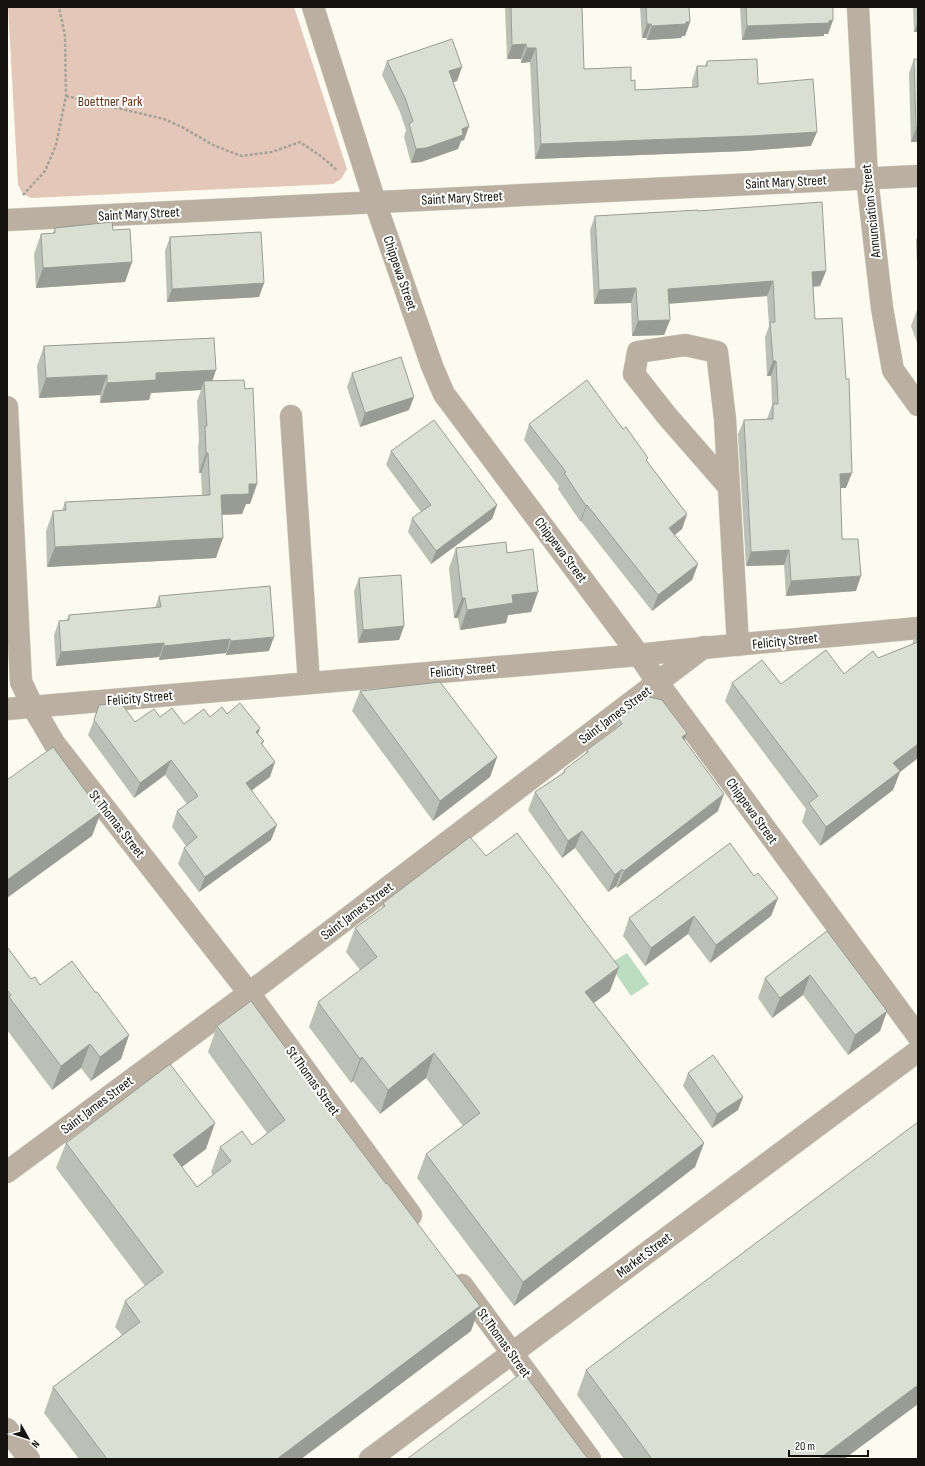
<svg xmlns="http://www.w3.org/2000/svg" width="925" height="1466" font-family="'Sofia Sans Condensed',sans-serif">
	<style>
		.green { fill: #e3c7b8 }
		.water { fill: #bbdcc1 }
		.lines { fill: none; stroke-linecap: round; stroke-linejoin: round }
		.minor-casing { stroke: #d8d6cb; stroke-width: 23 }
		.path { stroke: #a4a299; stroke-width: 2.5; stroke-dasharray: 3 2; stroke-linecap: butt }
		.minor { stroke: #baafa1; stroke-width: 22 }
		.wall { fill: #bbc0b6 }
		.shaded-wall { fill: #999c94 }
		.building { fill: #dadfd4; stroke: #999c94 }
		.labels { text-anchor: middle; dominant-baseline: central; stroke-width: 4; stroke-linejoin: round; paint-order: stroke }
		.park-label { font-size: 14px; fill: #603013; stroke: #fff }
		.street-label { font-size: 14px; fill: #14130f; stroke: #fff }
	</style>
	<rect width="100%" height="100%" fill="#fdfbef"/>
	<path class="green" d="M8,7H294L347,169L341,179L333,184L31,198L23,194L18,185Z"/>
	<path class="water" d="M627,953L649,984L631,996L609,964Z"/>
	<g class="lines">
		<defs>
			<g id="minor">
				<path d="M313,7L375,202L432,366L444,394L639,655L658,683L918,1036"/>
				<path d="M858,7L867,178L882,308L893,370L918,405"/>
				<path d="M7,220L918,176"/>
				<path d="M7,407L21,682L33,707L54,743L249,993L411,1215"/>
				<path d="M291,416L309,683"/>
				<path d="M729,487L667,416L634,374L638,352L685,345L717,352L725,419L738,645"/>
				<path d="M7,709L639,655C732,644 825,637 918,628"/>
				<path d="M7,1172L249,993L704,647"/>
				<path d="M462,1285L590,1459"/>
				<path d="M7,1429L29,1459"/>
				<path d="M370,1459L918,1051"/>
			</g>
		</defs>
		<use href="#minor" class="minor-casing"/>
		<g class="path">
			<path d="M66,96L164,119L182,127L213,145L241,156L272,152L300,142L322,157L338,171"/>
			<path d="M23,195L45,171L56,145L66,96L65,36L59,7"/>
		</g>
		<use href="#minor" class="minor"/>
	</g>
	<g class="wall">
		<path d="M505,7H582L584,69L631,81L635,90L692,87V81L697,66H705L707,61L758,84L811,146L746,151L535,159L530,62L521,63V59H507Z"/>
		<path d="M640,7H689L690,22L685,36H682L681,38L647,40L646,38H642Z"/>
		<path d="M740,7H833V20L828,34H824V36L742,40Z"/>
		<path d="M913,7H918V142H911L909,73L914,59H917L918,32H914Z"/>
		<path d="M387,61L457,81L453,82L469,126L464,140L461,141L458,149L421,162L411,163L404,137L406,130L400,112L382,75Z"/>
		<path d="M698,211L826,271L820,286L813,287L815,319L846,488H840L842,539L856,591L786,596L784,565L746,566L738,434L744,420L767,419L772,405L771,376H767L765,337L769,326L767,296L669,304L670,320L664,335L632,336L631,303L594,304L590,230L595,216Z"/>
		<path d="M55,228L113,230L132,262L125,282L36,288L34,254L41,234L53,233Z"/>
		<path d="M918,234V264H917L916,240Z"/>
		<path d="M170,237L264,283L259,297L167,302L165,251Z"/>
		<path d="M917,310H918V345L911,326Z"/>
		<path d="M44,346L216,370L212,381L245,389L257,484L250,504H246L242,514L222,515L216,558L47,567L46,531L53,511H62L65,502L202,495L201,473H199L198,446L199,441L197,401L201,390L151,393L149,400L100,403V395L39,398L37,366Z"/>
		<path d="M352,373L409,410L360,427L347,387Z"/>
		<path d="M529,424L647,461L687,514L682,529L675,535L698,564L692,580L652,611L581,521H580L558,489L559,486L524,440Z"/>
		<path d="M391,451L497,505L492,519L431,564L408,532L412,518L421,512L386,465Z"/>
		<path d="M456,548L507,553L538,592L531,612L508,615L506,623L460,630L458,618H454L449,568Z"/>
		<path d="M359,578L404,626L399,640L358,643L354,591Z"/>
		<path d="M159,596L269,651L226,655V653L159,660V657L56,666L54,635L59,621L67,620L69,615L155,608Z"/>
		<path d="M915,636H918V758L900,772L893,790L820,846L802,822L806,809L725,701L732,683L781,684L844,674L878,658L912,645Z"/>
		<path d="M360,691L497,757L490,777L433,821L352,711Z"/>
		<path d="M227,714L258,734L264,741L262,745L270,777L252,790L271,840L199,892L178,864L184,848L186,846L172,827L177,811L187,804L165,775L134,798L88,735L94,720L135,722L160,717L184,724Z"/>
		<path d="M619,719L687,733L684,741L718,811L617,888L616,886L608,892L575,848L562,858L528,810L535,792L563,773L564,770L585,754L587,750L615,729Z"/>
		<path d="M486,856L610,991L594,1003L704,1143L695,1167L514,1306L417,1178L426,1154L463,1126L426,1078L380,1114L353,1081L351,1083L309,1027L318,1002L360,970L346,952L355,928L382,908L383,903Z"/>
		<path d="M754,876L778,898L771,916L710,963L688,934L645,966L623,936L629,918Z"/>
		<path d="M827,931L887,1011L880,1031L848,1055L803,995L772,1018L758,998L765,978Z"/>
		<path d="M7,947L31,979L40,985L95,992L129,1035L121,1059L91,1081L81,1068L52,1090L7,1030Z"/>
		<path d="M217,1026L304,1073L303,1074L471,1331L301,1459H79L44,1413L53,1387L122,1335L115,1327L125,1301L145,1286L56,1168L66,1143L206,1149L182,1167L197,1187L213,1175L211,1172L220,1147L252,1145L267,1133L208,1052Z"/>
		<path d="M688,1073L743,1097L738,1110L712,1128L683,1086Z"/>
		<path d="M918,1122V1404L844,1459H624L577,1395L586,1370Z"/>
	</g>
	<g class="shaded-wall">
		<path d="M833,20L828,34H824V36L742,40L747,26Z"/>
		<path d="M918,21V32H914Z"/>
		<path d="M686,22H690L685,36H682L681,38L647,40L652,26Z"/>
		<path d="M647,24H651L646,38H642Z"/>
		<path d="M526,44L521,59H507L512,45Z"/>
		<path d="M527,48H536L530,62L521,63Z"/>
		<path d="M462,67L457,81L444,85L449,71Z"/>
		<path d="M469,126L464,140L461,141L458,149L421,162L411,163L416,149Z"/>
		<path d="M916,128H918V142H911Z"/>
		<path d="M817,132L811,146L746,151L535,159L541,144Z"/>
		<path d="M132,262L125,282L36,288L43,268Z"/>
		<path d="M826,271L820,286L807,287L812,272Z"/>
		<path d="M773,281L767,296L663,304L668,289Z"/>
		<path d="M264,283L259,297L167,302L172,289Z"/>
		<path d="M636,288L631,303L594,304L599,290Z"/>
		<path d="M670,320L664,335L632,336L638,321Z"/>
		<path d="M773,361H776L771,376H767Z"/>
		<path d="M216,370L209,390L204,381L201,390L151,393L149,400L100,403L107,383L156,373Z"/>
		<path d="M107,375L100,395L39,398L46,378Z"/>
		<path d="M414,397L409,410L360,427L365,413Z"/>
		<path d="M206,453H208L201,473H199Z"/>
		<path d="M852,473L846,488H834L840,474Z"/>
		<path d="M249,484H257L250,504H246L242,514L214,515L221,495Z"/>
		<path d="M497,505L492,519L431,564L436,551Z"/>
		<path d="M587,505L581,521H580L586,506Z"/>
		<path d="M687,514L682,529L663,544L669,528Z"/>
		<path d="M223,538L216,558L47,567L55,547Z"/>
		<path d="M789,550L784,565L746,566L751,552Z"/>
		<path d="M698,564L692,580L652,611L658,595Z"/>
		<path d="M861,576L856,591L786,596L791,581Z"/>
		<path d="M538,592L531,612L508,615L506,623L460,630L467,610L512,595Z"/>
		<path d="M462,598H465L458,618H454Z"/>
		<path d="M404,626L399,640L358,643L363,630Z"/>
		<path d="M274,637L269,651L226,655L231,641Z"/>
		<path d="M230,639L226,653L159,660L164,646Z"/>
		<path d="M164,643L159,657L56,666L61,652Z"/>
		<path d="M260,728L255,744L256,732Z"/>
		<path d="M687,733L681,751L682,737Z"/>
		<path d="M918,744V758L900,772L893,790L820,846L826,827L893,763Z"/>
		<path d="M497,757L490,777L433,821L440,801Z"/>
		<path d="M171,760L165,775L134,798L140,783Z"/>
		<path d="M275,762L270,777L241,798L246,783Z"/>
		<path d="M724,794L718,811L617,888L624,871Z"/>
		<path d="M101,812L92,836L7,898V880Z"/>
		<path d="M277,825L271,840L199,892L205,877Z"/>
		<path d="M582,831L575,848L562,858L568,841Z"/>
		<path d="M622,869L616,886L608,892L615,875Z"/>
		<path d="M778,898L771,916L710,963L716,945Z"/>
		<path d="M694,916L688,934L645,966L651,948Z"/>
		<path d="M619,967L610,991L576,1016L585,992Z"/>
		<path d="M810,975L803,995L772,1018L780,998Z"/>
		<path d="M887,1011L880,1031L848,1055L855,1035Z"/>
		<path d="M129,1035L121,1059L91,1081L100,1057Z"/>
		<path d="M90,1044L81,1068L52,1090L61,1066Z"/>
		<path d="M434,1053L426,1078L380,1114L388,1090Z"/>
		<path d="M362,1057L353,1081L351,1083L360,1059Z"/>
		<path d="M743,1097L738,1110L712,1128L717,1114Z"/>
		<path d="M215,1123L206,1149L164,1180L173,1155Z"/>
		<path d="M704,1143L695,1167L514,1306L523,1282Z"/>
		<path d="M480,1306L471,1331L301,1459H277Z"/>
		<path d="M918,1385V1404L844,1459H819Z"/>
	</g>
	<g class="building">
		<path d="M511,7H582L584,69L631,67V81L635,80V90L698,87L697,66H707V61L757,59L758,84L813,79L817,132L751,136L541,144L536,48H527L526,44L512,45Z"/>
		<path d="M646,7H689L690,22H686V24L652,26L651,24H647Z"/>
		<path d="M746,7H833V20L829,21V23L747,26Z"/>
		<path d="M452,39L462,67L449,71L469,126L462,129L463,135L426,148L416,149L409,124L413,121L405,98L387,61Z"/>
		<path d="M914,59H918V128H916Z"/>
		<path d="M822,202L826,271L812,272L815,319L842,318L846,379H849L852,473L840,474L842,539H858L861,576L791,581L789,550L751,552L744,420L773,419V404H778L776,361H773L770,322H775L773,281L668,289L670,320L638,321L636,288L599,290L595,216L698,210V211Z"/>
		<path d="M112,222L113,230L130,229L132,262L43,268L41,234L55,233V228Z"/>
		<path d="M261,232L264,283L172,289L170,237Z"/>
		<path d="M214,338L216,370L156,373V380L107,383V375L46,378L44,346Z"/>
		<path d="M401,357L414,397L365,413L352,373Z"/>
		<path d="M244,380L245,389L253,388L257,484H249V494L221,495L223,538L55,547L53,511L66,510L65,502L210,495L208,453H206L205,426H207L204,381Z"/>
		<path d="M587,380L623,429L626,427L648,458L646,460L687,514L669,528L698,564L658,595L587,505L586,506L564,473L566,472L529,424Z"/>
		<path d="M434,420L497,505L436,551L412,518L431,505L391,451Z"/>
		<path d="M506,542L507,553L533,549L538,592L512,595L513,603L467,610L465,598H462L456,548Z"/>
		<path d="M401,575L404,626L363,630L359,578Z"/>
		<path d="M270,586L274,637L231,641L230,639L164,646V643L61,652L59,621L69,620V615L161,607L159,596Z"/>
		<path d="M915,636H918V641Z"/>
		<path d="M918,642V744L893,763L900,771L826,827L809,803L818,796L732,683L762,660L781,684L826,650L844,674L873,651L878,658Z"/>
		<path d="M440,682L497,757L440,801L360,691Z"/>
		<path d="M649,697L662,700L687,733L682,737L724,794L624,871L622,869L615,875L582,831L568,841L535,792L565,772L564,770L588,752L587,750L622,724L619,719Z"/>
		<path d="M121,703L135,722L154,709L160,717L172,708L184,724L204,709L210,717L222,707L227,714L240,703L260,728L256,732L264,741L261,743L275,762L246,783L277,825L205,877L184,848L197,837L177,811L198,796L171,760L140,783L94,720L99,705Z"/>
		<path d="M53,747L101,812L7,880V780Z"/>
		<path d="M517,833L619,967L585,992L704,1143L523,1282L426,1154L480,1113L434,1053L388,1090L362,1057L360,1059L318,1002L377,957L355,928L385,906L383,903L470,837L486,856Z"/>
		<path d="M730,843L754,876L758,873L778,898L716,945L694,916L651,948L629,918Z"/>
		<path d="M827,931L887,1011L855,1035L810,975L780,998L765,978Z"/>
		<path d="M7,947L31,979L35,977L40,985L72,961L95,992H97L129,1035L100,1057L90,1044L61,1066L9,997L11,995L7,990Z"/>
		<path d="M251,1001L304,1073L303,1074L386,1184L387,1183L480,1306L277,1459H107L53,1387L140,1322L125,1301L163,1272L66,1143L170,1064L215,1123L173,1155L197,1187L231,1161L220,1147L242,1131L252,1145L285,1120L217,1026Z"/>
		<path d="M713,1055L743,1097L717,1114L688,1073Z"/>
		<path d="M918,1122V1385L819,1459H652L586,1370Z"/>
		<path d="M523,1372L588,1459H407Z"/>
	</g>
	<g class="labels">
		<g class="park-label">
			<text x="110" y="101">Boettner Park</text>
		</g>
		<g class="street-label">
			<text transform="translate(786 182) rotate(-3)">Saint Mary Street</text>
			<text transform="translate(462 198) rotate(-3)">Saint Mary Street</text>
			<text transform="translate(871 211) rotate(-96)">Annunciation Street</text>
			<text transform="translate(139 214) rotate(-3)">Saint Mary Street</text>
			<text transform="translate(400 273) rotate(71)">Chippewa Street</text>
			<text transform="translate(561 550) rotate(53)">Chippewa Street</text>
			<text transform="translate(785 641) rotate(-6)">Felicity Street</text>
			<text transform="translate(463 670) rotate(-5)">Felicity Street</text>
			<text transform="translate(140 698) rotate(-5)">Felicity Street</text>
			<text transform="translate(615 715) rotate(-37)">Saint James Street</text>
			<text transform="translate(752 811) rotate(54)">Chippewa Street</text>
			<text transform="translate(117 824) rotate(52)">St Thomas Street</text>
			<text transform="translate(357 911) rotate(-37)">Saint James Street</text>
			<text transform="translate(313 1081) rotate(54)">St Thomas Street</text>
			<text transform="translate(97 1105) rotate(-37)">Saint James Street</text>
			<text transform="translate(644 1255) rotate(-37)">Market Street</text>
			<text transform="translate(504 1343) rotate(54)">St Thomas Street</text>
		</g>
	</g>
	<rect width="925" height="1466" fill="none" stroke="#14130f" stroke-width="16"/>
	<g transform="translate(28 1438) rotate(129)" stroke="#ffffff" stroke-width="3" paint-order="stroke">
	<path d="M0-3L7 15L0 10L-7 15Z" fill="#14130f"/>
	<text y="-6" font-size="11" font-weight="bold" text-anchor="middle" fill="#14130f">N</text>
	</g>
	<path d="M789 1450v6h79v-6" fill="none" stroke="#14130f" stroke-width="2"/>
	<text x="795" y="1450" font-size="12" fill="#14130f" stroke="#ffffff" stroke-width="3" paint-order="stroke">20 m</text>
</svg>
